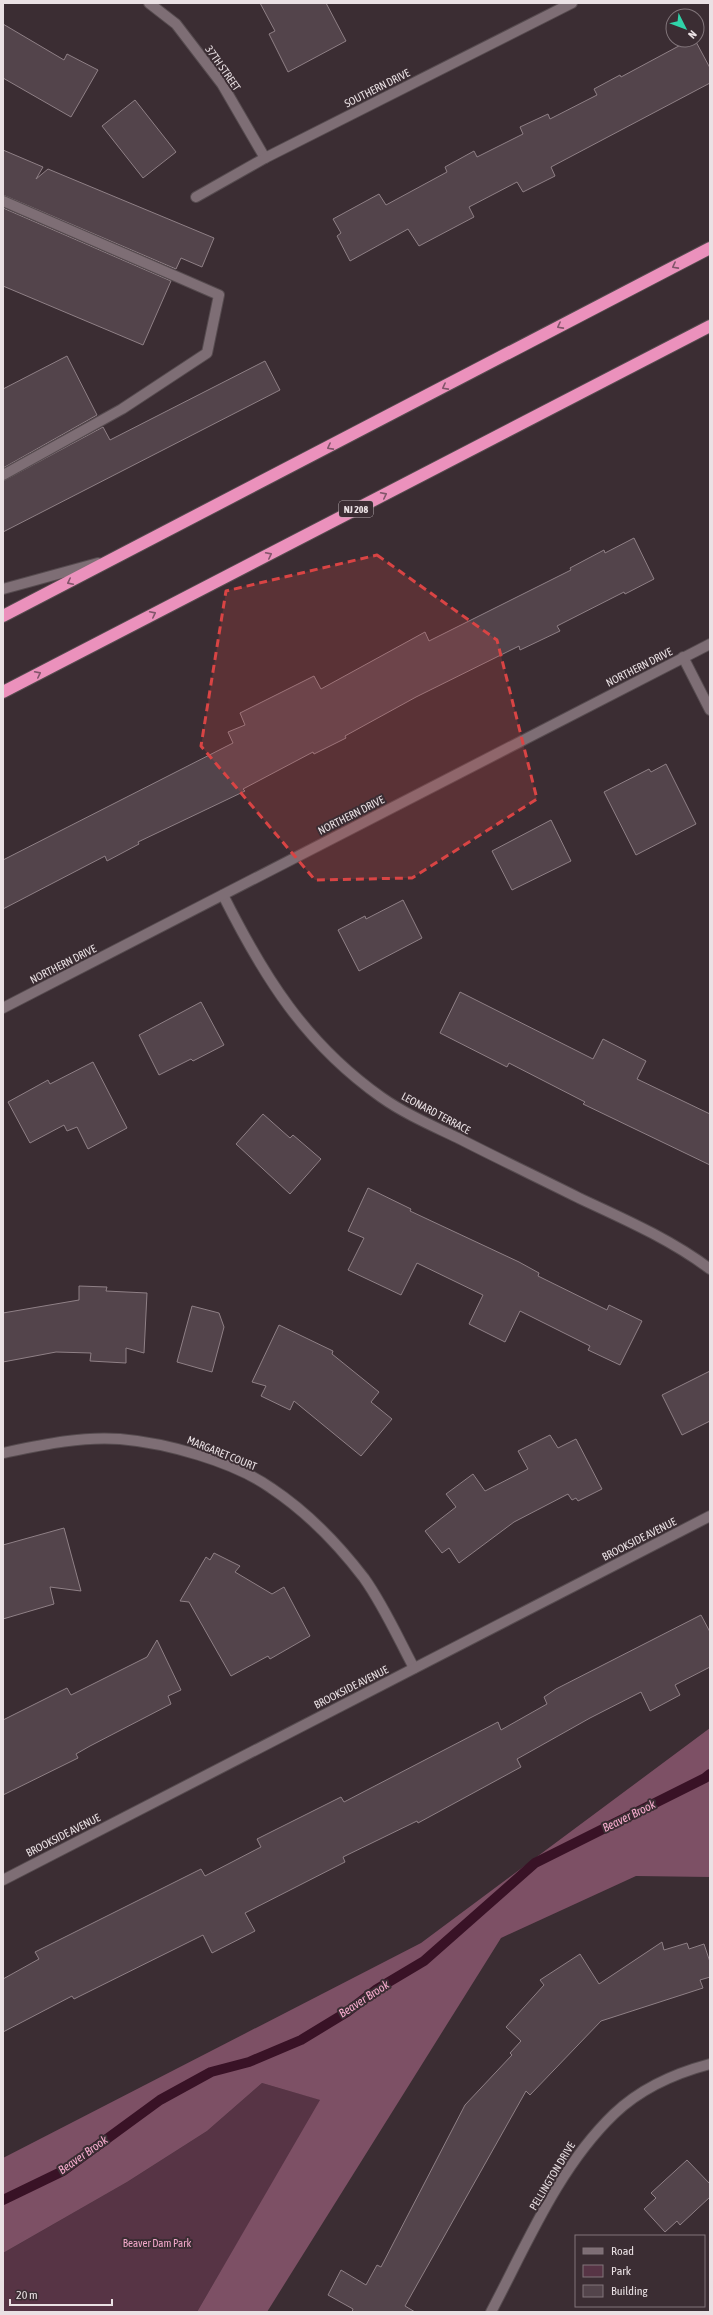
<svg xmlns="http://www.w3.org/2000/svg" width="713" height="2315" font-family="'Asap Condensed',sans-serif">
	<style>
		.green { fill: #573445 }
		.forest { fill: #7d5065 }
		.lines { fill: none; stroke-linecap: round; stroke-linejoin: round }
		.stream { stroke: #391226; stroke-width: 10 }
		.building { fill: #53444b; stroke: #8f8086 }
		.lane-casing { stroke: #564b4f; stroke-width: 12 }
		.street-casing { stroke: #564b4f; stroke-width: 12 }
		.highway-casing { stroke: #564b4f; stroke-width: 14 }
		.lane { stroke: #7e6e75; stroke-width: 10 }
		.street { stroke: #7e6e75; stroke-width: 10 }
		.highway { stroke: #eb91bc; stroke-width: 12 }
		.oneway { stroke: #81556a }
		.marked { fill: #d94444; fill-opacity: 0.2; stroke: #d94444; stroke-width: 3; stroke-dasharray: 8 5; stroke-linejoin: round }
		.labels { text-anchor: middle; dominant-baseline: central; stroke-width: 4; stroke-linejoin: round; paint-order: stroke }
		.shield { fill: #3b2d33; stroke: #b6abaf; stroke-width: 1 }
		.shield-label { font-size: 10px; font-weight: bold; fill: #eae1e4 }
		.street-label { font-size: 11px; fill: #eae1e4; stroke: #3b2d33 }
		.park-label { font-size: 11px; fill: #f3a8ca; stroke: #3b2d33 }
		.water-label { font-size: 12px; font-style: italic; fill: #f7acce; stroke: #3b2d33 }
	</style>
	<rect width="100%" height="100%" fill="#3b2d33"/>
	<path class="green" d="M262,2083L321,2100L197,2312H3V2253L127,2182L207,2131Z"/>
	<path class="forest" d="M710,1728V1877L636,1876L501,1938L267,2312H197L320,2100L262,2083L207,2131L127,2182L3,2253V2158L421,1943Z"/>
	<g class="lines">
		<path class="stream" d="M3,2200L63,2171L160,2100L211,2072L249,2062L301,2040L347,2012L377,1989L424,1961L535,1863L705,1778L710,1774"/>
	</g>
	<g class="building">
		<path d="M260,3H326L346,41L288,72L269,34L275,31Z"/>
		<path d="M3,24L64,60L67,54L98,70L71,117L3,78Z"/>
		<path d="M690,40H695L710,68V83L551,167L555,176L523,192L517,182L469,207L474,217L419,246L408,229L350,261L337,236L341,233L333,219L379,194L386,205L447,172L445,167L474,151L477,157L523,134L520,127L548,114L550,119L597,95L594,89L620,75L621,77Z"/>
		<path d="M135,100L176,152L143,178L102,126Z"/>
		<path d="M3,150L43,167L36,179L48,169L214,238L202,267L181,258L176,269L3,195Z"/>
		<path d="M3,208L171,281L143,345L3,286Z"/>
		<path d="M67,356L97,415L3,468V389Z"/>
		<path d="M265,361L280,390L3,532V481L103,427L110,440Z"/>
		<path d="M634,538L654,579L625,594L624,592L557,626L560,631L520,650L519,646L416,697L345,736L346,738L314,754L313,752L243,789L245,791L138,842L139,844L107,861L105,856L3,909V860L233,743L228,732L245,725L240,713L314,676L321,689L425,632L429,641L571,570L570,568L604,550L605,553Z"/>
		<path d="M666,764L696,824L636,855L604,792L649,769L651,772Z"/>
		<path d="M551,820L571,861L512,890L492,851Z"/>
		<path d="M403,900L422,938L359,971L338,930L365,916L366,919Z"/>
		<path d="M460,992L593,1059L603,1039L646,1061L637,1079L710,1114V1165L583,1104L585,1102L509,1063L507,1067L440,1033Z"/>
		<path d="M201,1002L224,1045L193,1061L191,1059L159,1075L139,1035Z"/>
		<path d="M93,1062L127,1128L88,1149L77,1127L67,1131L64,1125L30,1143L8,1102L48,1080L50,1084Z"/>
		<path d="M263,1114L290,1138L293,1135L321,1159L290,1194L236,1144Z"/>
		<path d="M368,1188L411,1209L410,1211L519,1262L539,1273L538,1276L607,1310L609,1305L642,1321L620,1365L588,1350L590,1346L520,1311L505,1342L469,1324L483,1295L417,1263L401,1295L348,1270L364,1238L348,1231Z"/>
		<path d="M79,1286L107,1287L106,1291L147,1293L144,1353L126,1348V1363L90,1361L91,1353L56,1352L3,1362V1313L79,1300Z"/>
		<path d="M192,1306L219,1313L224,1327L212,1372L177,1362Z"/>
		<path d="M279,1325L333,1351L332,1354L379,1392L371,1402L392,1419L361,1456L294,1401L290,1410L261,1396L266,1386L252,1382Z"/>
		<path d="M710,1371V1421L682,1435L662,1395Z"/>
		<path d="M550,1435L558,1448L576,1439L602,1489L578,1501L576,1498L572,1500L568,1494L514,1522L459,1563L449,1548L442,1553L425,1531L456,1507L446,1494L473,1474L485,1491L528,1469L518,1451Z"/>
		<path d="M64,1528L81,1591L50,1587L54,1604L3,1619V1545Z"/>
		<path d="M214,1553L240,1566L235,1572L272,1594L284,1587L310,1636L270,1659L268,1656L231,1676L189,1602L180,1601L206,1557L210,1560Z"/>
		<path d="M701,1615L710,1632V1667L675,1685L680,1695L650,1711L641,1692L590,1718L517,1759L521,1767L418,1823L417,1821L343,1857L345,1862L245,1913L255,1931L212,1953L203,1935L74,1999L72,1996L3,2032V1979L39,1959L35,1952L201,1869L205,1876L261,1847L257,1839L341,1797L344,1802L498,1722L501,1730L547,1704L544,1697L556,1689Z"/>
		<path d="M157,1640L181,1690L168,1696L171,1704L90,1746L76,1754L78,1758L3,1795V1720L67,1688L71,1695L147,1657Z"/>
		<path d="M662,1942L664,1950L687,1943L689,1949L704,1944L710,1962V1977L700,1980L703,1988L601,2021L530,2095L526,2091L405,2306L415,2312H352L353,2309L328,2295L341,2270L366,2285L377,2265L381,2267L465,2105L512,2055L510,2053L521,2041L506,2027L544,1985L540,1980L580,1954L599,1984Z"/>
		<path d="M687,2160L710,2184V2197L680,2225L677,2221L665,2232L644,2209L656,2198L651,2193Z"/>
	</g>
	<g class="lines">
		<defs>
			<path id="lane" d="M3,201L219,295L207,353L122,409L3,475"/>
			<g id="street">
				<path d="M149,3L176,24L222,84L265,158"/>
				<path d="M196,197L265,158L572,3"/>
				<path d="M3,589L98,563"/>
				<path d="M683,657L710,710"/>
				<path d="M223,895C264,977 305,1043 381,1097C405,1114 433,1126 460,1139C499,1159 539,1178 579,1198C624,1219 670,1239 710,1269"/>
				<path d="M3,1008L710,644"/>
				<path d="M3,1453C41,1445 81,1436 120,1439C166,1443 233,1461 271,1488C307,1512 338,1544 364,1578C384,1606 398,1638 414,1668"/>
				<path d="M3,1880L710,1516"/>
				<path d="M491,2312C527,2244 558,2168 614,2114C640,2089 676,2073 710,2064"/>
			</g>
			<g id="highway">
				<path d="M3,616L710,248"/>
				<path d="M3,692L710,326"/>
			</g>
		</defs>
		<use href="#lane" class="lane-casing"/>
		<use href="#street" class="street-casing"/>
		<use href="#highway" class="highway-casing"/>
		<use href="#lane" class="lane"/>
		<use href="#street" class="street"/>
		<use href="#highway" class="highway"/>
	</g>
	<defs><path id="oneway-chevron" d="M-2-3.5L2.5 0L-2 3.5" fill="none" stroke-width="1.6" stroke-linecap="round" stroke-linejoin="round"/></defs>
	<g class="oneway">
		<use href="#oneway-chevron" transform="translate(675 266) rotate(152)"/>
		<use href="#oneway-chevron" transform="translate(560 326) rotate(152)"/>
		<use href="#oneway-chevron" transform="translate(445 387) rotate(152)"/>
		<use href="#oneway-chevron" transform="translate(330 447) rotate(152)"/>
		<use href="#oneway-chevron" transform="translate(384 495) rotate(-27)"/>
		<use href="#oneway-chevron" transform="translate(269 555) rotate(-27)"/>
		<use href="#oneway-chevron" transform="translate(70 582) rotate(153)"/>
		<use href="#oneway-chevron" transform="translate(153 614) rotate(-27)"/>
		<use href="#oneway-chevron" transform="translate(38 674) rotate(-27)"/>
	</g>
	<path class="marked" d="M377,555L497,640L537,799L412,878L315,880L201,746L226,591Z"/>
	<g class="labels">
		<rect class="shield" x="339" y="501" width="34" height="16" rx="3"/>
		<g class="shield-label">
			<text x="356" y="509">NJ 208</text>
		</g>
		<g class="street-label">
			<text transform="translate(223 68) rotate(55)">37TH STREET</text>
			<text transform="translate(377 88) rotate(-27)">SOUTHERN DRIVE</text>
			<text transform="translate(639 667) rotate(-27)">NORTHERN DRIVE</text>
			<text transform="translate(351 815) rotate(-27)">NORTHERN DRIVE</text>
			<text transform="translate(63 964) rotate(-27)">NORTHERN DRIVE</text>
			<text transform="translate(436 1113) rotate(28)">LEONARD TERRACE</text>
			<text transform="translate(222 1453) rotate(22)">MARGARET COURT</text>
			<text transform="translate(639 1539) rotate(-27)">BROOKSIDE AVENUE</text>
			<text transform="translate(351 1687) rotate(-27)">BROOKSIDE AVENUE</text>
			<text transform="translate(63 1835) rotate(-27)">BROOKSIDE AVENUE</text>
			<text transform="translate(552 2176) rotate(-59)">PELLINGTON DRIVE</text>
		</g>
		<g class="park-label">
			<text x="157" y="2243">Beaver Dam Park</text>
		</g>
		<g class="water-label">
			<text transform="translate(629 1816) rotate(-26)">Beaver Brook</text>
			<text transform="translate(364 1999) rotate(-33)">Beaver Brook</text>
			<text transform="translate(83 2155) rotate(-35)">Beaver Brook</text>
		</g>
	</g>
	<rect width="713" height="2315" fill="none" stroke="#eae1e4" stroke-width="8"/>
	<rect x="575" y="2235" width="130" height="72" fill="#3b2d33" stroke="#81757a"/>
	<rect x="583" y="2248" width="20" height="6" fill="#7e6e75" stroke="#81757a"/>
	<text x="611" y="2255" font-size="12" fill="#eae1e4">Road</text>
	<rect x="583" y="2265" width="20" height="12" fill="#573445" stroke="#81757a"/>
	<text x="611" y="2275" font-size="12" fill="#eae1e4">Park</text>
	<rect x="583" y="2285" width="20" height="12" fill="#53444b" stroke="#81757a"/>
	<text x="611" y="2295" font-size="12" fill="#eae1e4">Building</text>
	<g transform="translate(685 28) rotate(132)"><circle r="19" fill="#3b2d33" stroke="#81757a"/>
	<path d="M0-3L7 15L0 10L-7 15Z" fill="#30d4aa"/>
	<text y="-6" font-size="11" font-weight="bold" text-anchor="middle" fill="#eae1e4">N</text>
	</g>
	<path d="M10 2299v6h102v-6" fill="none" stroke="#eae1e4" stroke-width="2"/>
	<text x="16" y="2299" font-size="12" fill="#eae1e4" stroke="#3b2d33" stroke-width="3" paint-order="stroke">20 m</text>
</svg>
